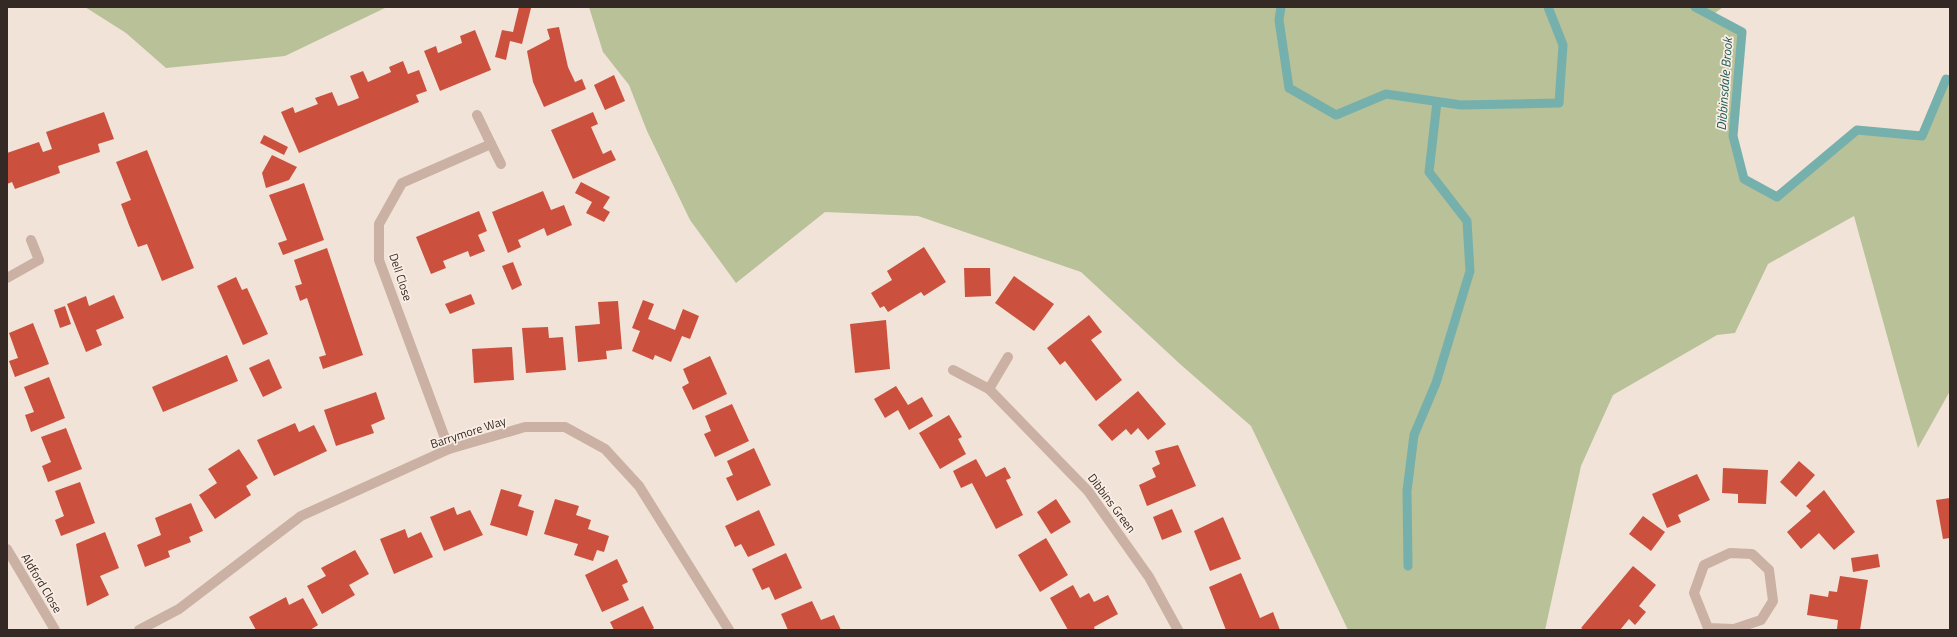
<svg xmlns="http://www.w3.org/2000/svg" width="1957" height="637" font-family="'Titillium Web',sans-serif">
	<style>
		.green { fill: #b8c198 }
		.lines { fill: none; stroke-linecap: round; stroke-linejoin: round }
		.stream { stroke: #76b0ac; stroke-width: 9 }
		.building { fill: #cb503d }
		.minor { stroke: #cab1a4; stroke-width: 10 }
		.labels { text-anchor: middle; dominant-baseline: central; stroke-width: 3.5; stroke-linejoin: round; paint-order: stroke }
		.street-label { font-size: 12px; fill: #352926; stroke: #faeee4 }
		.water-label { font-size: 13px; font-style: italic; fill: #1a5855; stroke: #faeee4 }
	</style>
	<rect width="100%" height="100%" fill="#f2e3d8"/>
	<g class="green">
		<path d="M85,7H387L285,56L166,68L126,33Z"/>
		<path d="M589,7H1723L1711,16L1742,32L1733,136L1744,179L1777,197L1857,130L1922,136L1946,79L1950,80V391L1918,448L1854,216L1768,264L1735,333L1717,335L1613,395L1581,466L1545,630H1348L1251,426L1180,364L1081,272L918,216L825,212L736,283L690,220L647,131L629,85L603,52Z"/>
	</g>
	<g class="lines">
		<g class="stream">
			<path d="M1281,7L1279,20L1289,88L1336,115L1386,94L1461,105L1559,103L1563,45L1548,7"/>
			<path d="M1695,7L1742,32L1733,136L1744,179L1777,197L1857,130L1922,136L1946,79L1950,80"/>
			<path d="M1408,566L1407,491L1414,435L1436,383L1470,271L1467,221L1429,172L1437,102"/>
		</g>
	</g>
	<g class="building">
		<path d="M519,7L531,8L522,44L510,41L506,60L495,57L502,30L513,32Z"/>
		<path d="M559,27L568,67L575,82L582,79L586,89L544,107L533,82L527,51L550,39L547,29Z"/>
		<path d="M475,30L491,70L440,91L424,51L436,46L438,53L462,43L460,36Z"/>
		<path d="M403,61L408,74L419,70L427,91L416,95L419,102L299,153L281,112L293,107L295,113L318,104L315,98L332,92L338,106L349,102L359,98L350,76L363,71L368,82L391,72L389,67Z"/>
		<path d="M614,75L625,101L605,110L594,85Z"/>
		<path d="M104,112L114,139L98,144L100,152L58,166L60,173L15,189L12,182L7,184V153L39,142L43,152L52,149L46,132Z"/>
		<path d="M593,112L598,124L591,127L603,154L611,150L616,160L573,179L551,130Z"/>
		<path d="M264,135L288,147L284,155L260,143Z"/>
		<path d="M147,150L194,268L162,281L147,244L138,247L129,225L121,204L131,200L116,162Z"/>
		<path d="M272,155L297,167L289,180L266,188L262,173Z"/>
		<path d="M581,182L610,197L603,208L610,212L604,222L586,213L592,202L575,193Z"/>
		<path d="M304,183L324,240L283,255L278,243L287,240L269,195Z"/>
		<path d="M543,191L551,210L564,205L572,225L547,236L544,228L518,240L521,247L508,253L492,212Z"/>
		<path d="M479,211L487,231L478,235L485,251L470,257L468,251L443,261L446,268L431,274L416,237Z"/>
		<path d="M924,247L946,282L924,296L921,292L888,312L884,306L880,308L871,293L892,280L887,271Z"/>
		<path d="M327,248L363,355L323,369L319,357L326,355L307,298L300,301L295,286L302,284L294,260Z"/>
		<path d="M513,262L522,285L512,290L502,266Z"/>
		<path d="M964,268H990L991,296L965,297Z"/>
		<path d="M1014,276L1054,304L1034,331L995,303Z"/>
		<path d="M236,277L242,290L247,288L268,334L243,345L217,286Z"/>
		<path d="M471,294L475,304L450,314L445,304Z"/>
		<path d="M114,295L124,318L96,330L102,345L86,352L67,304L86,296L89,306Z"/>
		<path d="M643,300L654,304L648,319L675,330L683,309L699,316L690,339L682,336L671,362L655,355L653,360L632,351L640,331L632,328Z"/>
		<path d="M618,301L622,349L606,351L607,359L578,362L575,326L600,324L598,302Z"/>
		<path d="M65,306L71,324L60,328L54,310Z"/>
		<path d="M1089,315L1102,332L1091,340L1122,380L1096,401L1065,361L1060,365L1047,348Z"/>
		<path d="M886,320L890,369L855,373L850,324Z"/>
		<path d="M33,323L49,364L15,377L9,361L18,358L9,333Z"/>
		<path d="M548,327L549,338L563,337L566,370L526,373L522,328Z"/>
		<path d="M512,347L514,380L474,383L472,349Z"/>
		<path d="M227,355L238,381L163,412L152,387Z"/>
		<path d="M710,356L727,394L693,410L682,387L689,383L683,369Z"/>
		<path d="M269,359L282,388L263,397L249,368Z"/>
		<path d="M49,377L65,418L31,432L25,415L34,412L24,387Z"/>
		<path d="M896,386L908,405L922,397L933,416L909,430L898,410L885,418L874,399Z"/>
		<path d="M1138,391L1166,424L1148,440L1138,428L1131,435L1126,429L1112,441L1098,425Z"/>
		<path d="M376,392L385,419L371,425L374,433L336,446L324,410Z"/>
		<path d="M732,404L749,441L715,457L704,434L711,431L705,416Z"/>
		<path d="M949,415L962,437L958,439L966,454L940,469L919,433Z"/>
		<path d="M295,423L299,432L314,425L327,451L274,476L257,440Z"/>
		<path d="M66,428L82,469L48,482L42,466L51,462L41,437Z"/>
		<path d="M1178,445L1196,486L1147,506L1139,485L1156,477L1152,468L1160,464L1155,451Z"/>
		<path d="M754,448L771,485L737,501L726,478L733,475L727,461Z"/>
		<path d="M239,449L258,478L246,486L251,495L215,519L199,495L217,483L208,469Z"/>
		<path d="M976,459L986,477L1005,467L1011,478L1006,480L1023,515L996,529L972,483L961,488L953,471Z"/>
		<path d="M1799,461L1815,475L1796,497L1780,482Z"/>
		<path d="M1723,468L1768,470L1766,504L1738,503V494L1722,493Z"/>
		<path d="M1697,474L1710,500L1678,515L1681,522L1667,528L1652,494Z"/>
		<path d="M80,482L95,523L61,536L55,520L64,516L55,491Z"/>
		<path d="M501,489L522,495L518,506L534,511L527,536L490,525Z"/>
		<path d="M1824,490L1855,532L1834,550L1819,533L1801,549L1787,532L1811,511L1806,506Z"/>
		<path d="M1950,498V538L1943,539L1936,500Z"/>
		<path d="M555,499L579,506L576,515L591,520L588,529L609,536L604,552L597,550L593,561L574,555L578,544L544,534Z"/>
		<path d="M1056,499L1071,522L1051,534L1037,512Z"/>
		<path d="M191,503L203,531L189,537L191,542L168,551L170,557L145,567L137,545L161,535L155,518Z"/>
		<path d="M454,507L457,515L470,510L483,535L444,551L430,517Z"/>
		<path d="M1172,509L1182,532L1162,540L1153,517Z"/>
		<path d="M759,510L775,545L748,557L741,544L735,547L725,526Z"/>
		<path d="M1643,516L1665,532L1651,551L1629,534Z"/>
		<path d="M1223,517L1241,559L1210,571L1194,531Z"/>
		<path d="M405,529L408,538L421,532L433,557L394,574L380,539Z"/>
		<path d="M105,532L119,568L100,576L109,595L87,606L76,544Z"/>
		<path d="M1046,538L1068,575L1040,592L1018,555Z"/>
		<path d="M355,550L369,574L349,585L355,595L322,614L307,586L326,576L321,568Z"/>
		<path d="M786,553L802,588L775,600L769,587L762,590L752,569Z"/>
		<path d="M1878,554L1880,567L1853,572L1851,558Z"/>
		<path d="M617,559L628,582L622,585L629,600L602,612L585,575Z"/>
		<path d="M1633,566L1656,585L1639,606L1646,612L1635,625L1629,619L1620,630H1584L1581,628Z"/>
		<path d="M1241,573L1260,618L1273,612L1280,630H1226L1209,587Z"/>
		<path d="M1840,576L1868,580L1860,630L1837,629L1838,620L1807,615L1810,594L1828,597L1829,591L1837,592Z"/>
		<path d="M1073,585L1080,598L1089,593L1094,602L1108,595L1118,614L1094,627L1095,630H1068L1050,598Z"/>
		<path d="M286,597L289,605L303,598L318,625L310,630H256L249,617Z"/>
		<path d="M812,601L821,620L834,615L841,630H788L781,614Z"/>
		<path d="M643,606L654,628L651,630H614L610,622Z"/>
	</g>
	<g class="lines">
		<g class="minor">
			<path d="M491,144L501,164"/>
			<path d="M7,278L39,260L31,240"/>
			<path d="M953,370L989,389L1088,491L1149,577L1178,630"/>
			<path d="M989,389L1008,357"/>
			<path d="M449,449L379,260V224L402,183L491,144L477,115"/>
			<path d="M7,549L55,630"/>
			<path d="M1730,553L1752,554L1769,570L1773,601L1761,620L1734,629L1708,628L1694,593L1704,565Z"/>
			<path d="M139,630L179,609L301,516L449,449L525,427H565L605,449L639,486L729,630"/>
		</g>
	</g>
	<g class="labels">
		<g class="street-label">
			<text transform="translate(401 277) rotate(72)">Dell Close</text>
			<text transform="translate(468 432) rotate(-18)">Barrymore Way</text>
			<text transform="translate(1112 503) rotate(53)">Dibbins Green</text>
			<text transform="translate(42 583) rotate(59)">Aldford Close</text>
		</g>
		<g class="water-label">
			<text transform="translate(1724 84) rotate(-86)">Dibbinsdale Brook</text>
		</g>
	</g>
	<rect width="1957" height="637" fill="none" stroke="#352926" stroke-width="16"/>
</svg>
